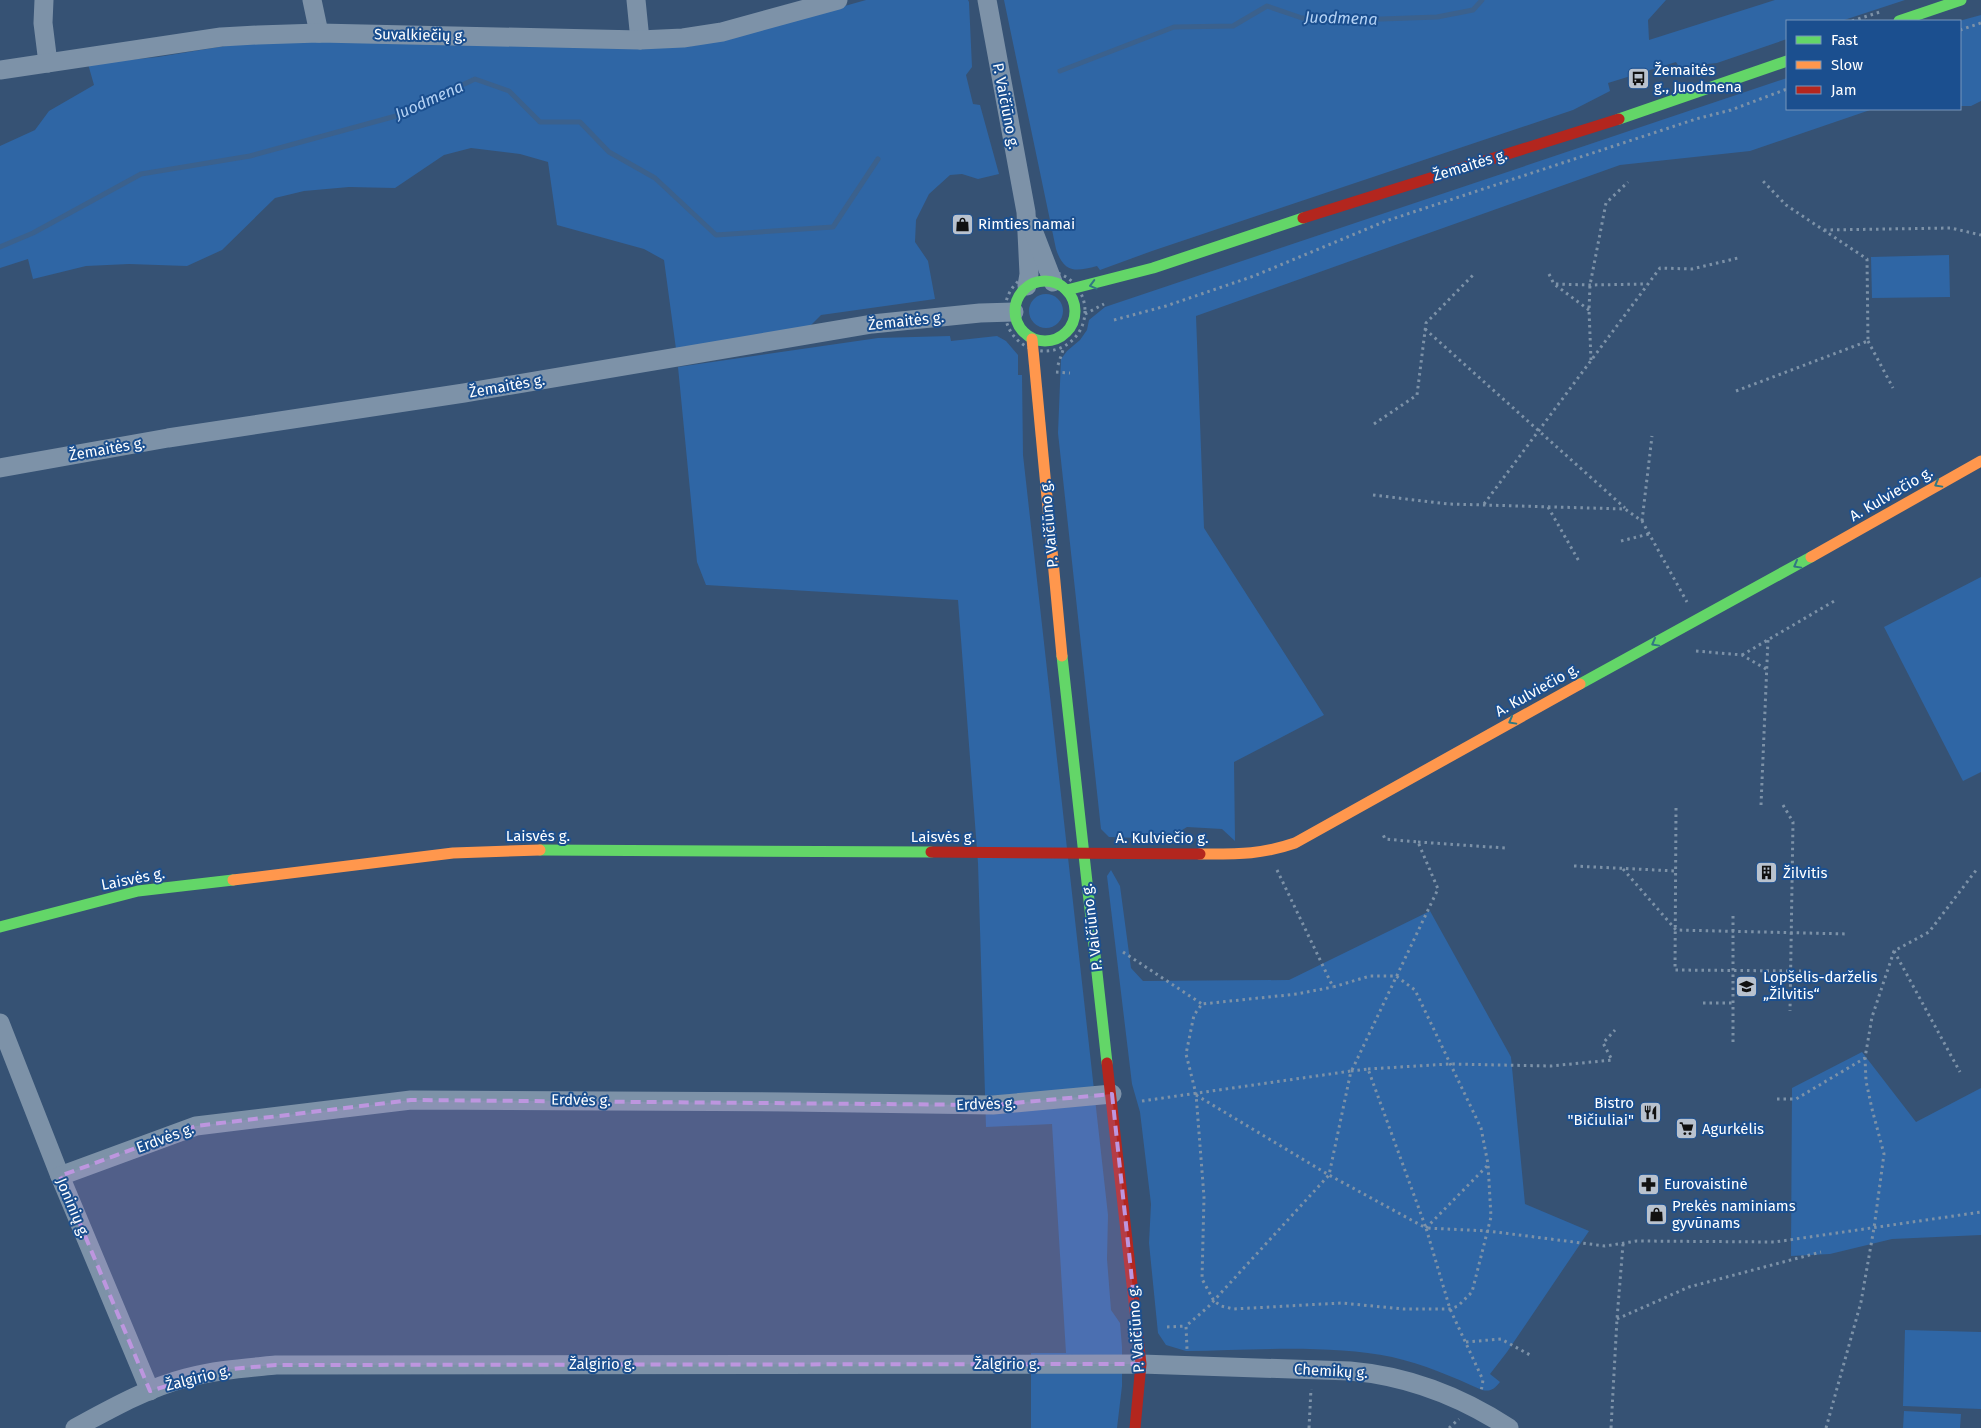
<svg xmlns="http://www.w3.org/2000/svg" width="1981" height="1428" font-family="'Fira Sans',sans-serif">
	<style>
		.green { fill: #2f66a5 }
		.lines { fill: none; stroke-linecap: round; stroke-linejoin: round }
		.stream { stroke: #3b618d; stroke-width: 5 }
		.path { stroke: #7d92a8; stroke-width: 3; stroke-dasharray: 2.5 4; stroke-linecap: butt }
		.street { stroke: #7d92a8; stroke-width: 19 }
		.fast { stroke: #63d668; stroke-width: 11 }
		.slow { stroke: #ff974d; stroke-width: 11 }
		.jam { stroke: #b3261e; stroke-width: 11 }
		.oneway { stroke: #317883 }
		.marked { fill: #bd96df; fill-opacity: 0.2; stroke: #bd96df; stroke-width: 4; stroke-dasharray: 10 6; stroke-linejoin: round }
		.labels { text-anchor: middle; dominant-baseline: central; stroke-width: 4; stroke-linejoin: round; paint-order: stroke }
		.street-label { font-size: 15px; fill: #fff; stroke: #1b4f8f }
		.poi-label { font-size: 15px; fill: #fff; stroke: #1b4f8f; text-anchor: start }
		.water-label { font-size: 16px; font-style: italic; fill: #b5d3f5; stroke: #1b4f8f }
	</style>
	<rect width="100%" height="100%" fill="#365274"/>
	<g class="green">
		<path d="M866,0H968L969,2L972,67L966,75L973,104L980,105L999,174L978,179L962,174L950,175L929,194L916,220L915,242L928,261L935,299L821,315L807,329L676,349L664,260L644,249L557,225L548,162L520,154L471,148L444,155L395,188L349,187L304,191L275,198L222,250L187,266L129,264L86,266L33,279L28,259L0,268V146L35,130L49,111L94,85L88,64L158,57L237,44L319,40L685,47L720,41Z"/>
		<path d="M1004,0H1666L1648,20L1649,40L1775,0H1905L1841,21H1787V39L1717,63L1679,67L1676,62L1608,83L1610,91L1573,110L1152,251L1100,270L1097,266C1075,272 1064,273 1056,249Z"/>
		<path d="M1981,15V101L1971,106H1960L1959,21Z"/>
		<path d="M1787,78V109H1873L1750,151L1620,165L1196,316L1204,528L1324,715L1234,762L1235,841L1222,829L1187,827L1167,839L1109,837L1101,829L1058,433L1061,359L1067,351L1080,340L1087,330L1089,320L1105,307Z"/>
		<path d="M1949,255L1950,297L1872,298L1871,257Z"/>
		<circle cx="1046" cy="311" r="17"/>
		<path d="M950,336L951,341L997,336L1006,341L1018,355V375H1022L1023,455L1108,1215L1107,1259L1111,1310L1120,1323L1122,1347V1386L1117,1428H1031V1353H1066L1052,1124L986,1127L978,863L958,600L706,585L697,562L678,367L878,338Z"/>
		<path d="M1981,577V772L1963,781L1884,627Z"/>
		<path d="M1111,870L1120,886L1131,968L1143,981L1289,980L1430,911L1511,1057L1525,1204L1589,1231L1507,1352L1490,1374L1500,1382C1494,1389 1491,1392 1482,1390C1453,1377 1423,1364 1392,1357C1329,1344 1251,1350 1186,1351L1166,1345L1158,1333L1149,1243L1151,1204L1140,1112L1132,1084L1107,876Z"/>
		<path d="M1862,1052L1916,1122L1981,1088V1235L1892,1239L1830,1254L1791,1256L1792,1088Z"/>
		<path d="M1905,1330L1981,1332V1409L1903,1406Z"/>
		<path d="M1904,1411L1961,1414L1960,1428H1903Z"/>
	</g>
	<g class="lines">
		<g class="stream">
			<path d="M1060,71L1174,27L1233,26L1267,6L1302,18L1354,20L1437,17L1473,10L1482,0"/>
			<path d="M0,247L33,233L141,174L250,156L396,116L475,79L509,91L540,122H580L609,152L655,178L716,235L833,227L878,159"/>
		</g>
		<g class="path">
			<path d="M1852,21L1880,12"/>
			<path d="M1960,30L1981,23"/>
			<path d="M1824,230L1951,228L1981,235"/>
			<circle cx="1045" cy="311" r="40"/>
			<path d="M1549,274L1554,284"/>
			<path d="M1589,310L1554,284L1590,285L1647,284"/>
			<path d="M1085,314L1104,304"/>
			<path d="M1114,320L1166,306L1254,276L1386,221L1696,119L1731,110L1787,89"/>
			<path d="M1425,329L1625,508"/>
			<path d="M1868,341L1893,388"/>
			<path d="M1591,360L1589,310L1590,285L1606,203L1628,182"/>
			<path d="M1058,365L1064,347"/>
			<path d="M1056,372L1070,373"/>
			<path d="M1736,391L1868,341L1867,259L1786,205L1762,180"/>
			<path d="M1374,424L1417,395L1426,323L1475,273"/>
			<path d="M1373,495L1448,504L1625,509L1642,521L1687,602"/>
			<path d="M1484,504L1660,268L1692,269L1738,258"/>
			<path d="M1548,507L1580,563"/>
			<path d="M1642,521L1652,436"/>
			<path d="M1621,541L1649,534"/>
			<path d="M1696,651L1742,655L1766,669"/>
			<path d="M1742,655L1836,600"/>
			<path d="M1761,805L1768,639"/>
			<path d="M1783,805L1793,822L1790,1011"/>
			<path d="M1676,808L1675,970L1801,971"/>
			<path d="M1418,842L1505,848"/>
			<path d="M1574,866L1676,871"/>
			<path d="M1623,869L1676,930L1848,934"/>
			<path d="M1277,870L1333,987L1370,976H1396L1415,990L1481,1128L1488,1164L1491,1217L1472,1292L1458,1306L1450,1309H1404L1341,1303L1234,1309L1221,1306L1214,1301L1202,1279L1204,1197L1196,1094L1186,1054L1194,1015L1202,1004L1297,994L1333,987"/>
			<path d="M1733,916V1045"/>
			<path d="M1894,951L1960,1072"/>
			<path d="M1123,952L1202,1004"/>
			<path d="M1703,1003H1733"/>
			<path d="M1368,1069L1449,1064L1551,1066L1612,1060L1603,1043L1615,1030"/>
			<path d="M1352,1070L1438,889L1418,842L1385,839L1382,832"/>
			<path d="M1351,1071L1368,1069L1426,1228L1488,1231L1605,1246L1637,1241L1775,1242L1981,1212"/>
			<path d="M1196,1095L1329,1175L1426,1228L1450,1309L1483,1380L1481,1392"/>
			<path d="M1777,1099H1796L1865,1058L1872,1017L1894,951L1929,932L1977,869"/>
			<path d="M1142,1101L1351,1071L1329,1175L1208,1307L1186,1326L1187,1349"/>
			<path d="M1426,1228L1488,1165"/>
			<path d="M1617,1319L1689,1287L1821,1252"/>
			<path d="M1167,1327L1186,1326"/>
			<path d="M1466,1342L1501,1339L1530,1355"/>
			<path d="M1309,1428L1311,1389"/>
			<path d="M1449,1428L1459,1419"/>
			<path d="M1611,1428L1617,1319L1623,1244"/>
			<path d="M1826,1428L1861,1302L1874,1228L1884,1154L1872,1109L1866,1081L1865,1058"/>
		</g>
		<g class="street">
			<path d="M44,0L43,23L48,63"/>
			<path d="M312,0L319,33"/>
			<path d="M636,0L640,40"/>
			<path d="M987,0L1026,212L1029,274L1027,286"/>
			<path d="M0,70L221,37L258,35L319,33L640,40L683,38L722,32L838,0"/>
			<path d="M1031,225L1053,282"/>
			<path d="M0,468L168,438L464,393L872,324L980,313L1014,312"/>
			<path d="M0,1023L60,1176L150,1391"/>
			<path d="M60,1176L196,1126L411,1100L789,1102L993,1105L1112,1094"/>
			<path d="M75,1428C110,1409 147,1388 186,1378C216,1370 246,1368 276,1365L1141,1364L1350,1371C1409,1376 1460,1396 1509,1428"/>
		</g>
		<g class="fast">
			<path d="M1899,21L1961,0"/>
			<path d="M1619,119L1787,61"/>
			<circle cx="1045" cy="311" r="30"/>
			<path d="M1067,290L1153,268L1303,218"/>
			<path d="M1062,656L1107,1063"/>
			<path d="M1580,684L1811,557"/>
			<path d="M540,850L931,852"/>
			<path d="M0,927L138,891L233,880"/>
		</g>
		<g class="slow">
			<path d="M1032,339C1043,445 1051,550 1062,656"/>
			<path d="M1811,557L1981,461"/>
			<path d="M1200,854C1236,854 1260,855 1295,843L1580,684"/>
			<path d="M233,880L453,853L540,850"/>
		</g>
		<g class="jam">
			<path d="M1303,218L1619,119"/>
			<path d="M931,852L1200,854"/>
			<path d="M1107,1063L1141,1364L1135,1428"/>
		</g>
	</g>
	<defs><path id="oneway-chevron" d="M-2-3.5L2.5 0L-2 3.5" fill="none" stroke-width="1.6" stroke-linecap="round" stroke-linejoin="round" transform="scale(1.25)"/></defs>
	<g class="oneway">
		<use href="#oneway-chevron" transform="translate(1093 285) rotate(165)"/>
		<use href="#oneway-chevron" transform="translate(1938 484) rotate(151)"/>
		<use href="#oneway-chevron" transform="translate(1797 565) rotate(151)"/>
		<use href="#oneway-chevron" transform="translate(1655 643) rotate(151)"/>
		<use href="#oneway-chevron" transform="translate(1512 721) rotate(151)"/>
	</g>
	<path class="marked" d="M1112,1094L1141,1364L276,1365L221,1370L150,1391L60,1176L196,1126L411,1100L993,1105Z"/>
	<defs>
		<symbol id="bus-square" viewBox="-11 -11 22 22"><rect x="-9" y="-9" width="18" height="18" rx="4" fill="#b9c2ce" stroke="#1b4f8f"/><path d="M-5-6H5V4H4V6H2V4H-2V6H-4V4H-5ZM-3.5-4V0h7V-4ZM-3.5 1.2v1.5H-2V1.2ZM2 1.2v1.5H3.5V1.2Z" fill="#111"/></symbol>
		<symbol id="shop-square" viewBox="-11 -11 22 22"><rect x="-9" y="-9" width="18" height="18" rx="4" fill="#b9c2ce" stroke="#1b4f8f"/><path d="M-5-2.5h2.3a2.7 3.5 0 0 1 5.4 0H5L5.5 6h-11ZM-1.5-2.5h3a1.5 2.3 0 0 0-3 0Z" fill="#111"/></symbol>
		<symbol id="building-square" viewBox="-11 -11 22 22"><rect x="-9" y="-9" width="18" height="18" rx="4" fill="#b9c2ce" stroke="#1b4f8f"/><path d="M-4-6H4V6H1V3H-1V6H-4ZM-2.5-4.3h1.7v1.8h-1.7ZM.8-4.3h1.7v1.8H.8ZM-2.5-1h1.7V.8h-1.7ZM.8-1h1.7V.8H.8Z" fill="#111"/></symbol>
		<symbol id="school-square" viewBox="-11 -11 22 22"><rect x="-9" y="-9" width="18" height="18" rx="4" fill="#b9c2ce" stroke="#1b4f8f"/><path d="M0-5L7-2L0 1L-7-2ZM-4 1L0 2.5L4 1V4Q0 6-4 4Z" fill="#111"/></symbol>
		<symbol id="restaurant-square" viewBox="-11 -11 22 22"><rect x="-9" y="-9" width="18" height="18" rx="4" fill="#b9c2ce" stroke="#1b4f8f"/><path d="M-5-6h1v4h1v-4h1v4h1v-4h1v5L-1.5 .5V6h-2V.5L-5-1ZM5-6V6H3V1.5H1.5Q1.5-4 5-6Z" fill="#111"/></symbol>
		<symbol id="supermarket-square" viewBox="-11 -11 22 22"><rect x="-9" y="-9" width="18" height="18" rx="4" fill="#b9c2ce" stroke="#1b4f8f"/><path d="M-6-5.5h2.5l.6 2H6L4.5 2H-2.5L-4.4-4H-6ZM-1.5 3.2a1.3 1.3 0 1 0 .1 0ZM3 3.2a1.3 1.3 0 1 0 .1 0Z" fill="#111"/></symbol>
		<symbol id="pharmacy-square" viewBox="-11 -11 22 22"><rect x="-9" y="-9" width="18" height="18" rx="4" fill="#b9c2ce" stroke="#1b4f8f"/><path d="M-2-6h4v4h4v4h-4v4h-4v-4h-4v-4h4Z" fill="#111"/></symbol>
	</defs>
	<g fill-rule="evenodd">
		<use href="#bus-square" x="1626" y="66" width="25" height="25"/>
		<use href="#shop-square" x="950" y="212" width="25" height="25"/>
		<use href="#building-square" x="1754" y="860" width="25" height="25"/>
		<use href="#school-square" x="1734" y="974" width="25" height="25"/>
		<use href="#restaurant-square" x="1638" y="1100" width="25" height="25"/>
		<use href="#supermarket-square" x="1674" y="1116" width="25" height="25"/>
		<use href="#pharmacy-square" x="1636" y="1172" width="25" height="25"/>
		<use href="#shop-square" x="1644" y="1202" width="25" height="25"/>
	</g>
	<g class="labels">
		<g class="street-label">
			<text transform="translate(420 35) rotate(1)">Suvalkiečių g.</text>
			<text transform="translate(1006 106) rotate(79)">P. Vaičiūno g.</text>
			<text transform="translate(1470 165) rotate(-17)">Žemaitės g.</text>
			<text transform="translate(906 321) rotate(-6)">Žemaitės g.</text>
			<text transform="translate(507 386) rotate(-10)">Žemaitės g.</text>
			<text transform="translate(107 449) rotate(-10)">Žemaitės g.</text>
			<text transform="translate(1891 494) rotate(-30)">A. Kulviečio g.</text>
			<text transform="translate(1049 524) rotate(-95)">P. Vaičiūno g.</text>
			<text transform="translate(1537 690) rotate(-29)">A. Kulviečio g.</text>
			<text x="538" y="836">Laisvės g.</text>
			<text x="943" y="837">Laisvės g.</text>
			<text x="1162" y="838">A. Kulviečio g.</text>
			<text transform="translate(133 879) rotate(-11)">Laisvės g.</text>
			<text transform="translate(1092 927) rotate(-97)">P. Vaičiūno g.</text>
			<text transform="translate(581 1100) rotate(1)">Erdvės g.</text>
			<text transform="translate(986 1104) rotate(-2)">Erdvės g.</text>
			<text transform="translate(165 1138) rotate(-20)">Erdvės g.</text>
			<text transform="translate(73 1208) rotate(67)">Joninių g.</text>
			<text transform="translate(1136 1329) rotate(-94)">P. Vaičiūno g.</text>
			<text x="602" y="1364">Žalgirio g.</text>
			<text x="1007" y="1364">Žalgirio g.</text>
			<text transform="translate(1331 1371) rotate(3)">Chemikų g.</text>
			<text transform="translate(198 1378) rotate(-14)">Žalgirio g.</text>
		</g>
		<g class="poi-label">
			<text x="1654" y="70">Žemaitės<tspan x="1654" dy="17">g., Juodmena</tspan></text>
			<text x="978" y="224">Rimties namai</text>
			<text x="1783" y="873">Žilvitis</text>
			<text x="1763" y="977">Lopšelis-darželis<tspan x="1763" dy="17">„Žilvitis“</tspan></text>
			<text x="1634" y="1103" text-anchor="end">Bistro<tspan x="1634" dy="17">"Bičiuliai"</tspan></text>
			<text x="1702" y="1129">Agurkėlis</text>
			<text x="1664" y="1184">Eurovaistinė</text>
			<text x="1672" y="1206">Prekės naminiams<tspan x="1672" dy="17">gyvūnams</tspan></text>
		</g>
		<g class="water-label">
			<text transform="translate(1341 18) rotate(2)">Juodmena</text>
			<text transform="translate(429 100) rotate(-24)">Juodmena</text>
		</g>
	</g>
	<rect x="1786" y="20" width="175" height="90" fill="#1b4f8f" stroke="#7695bc"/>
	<rect x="1796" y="36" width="25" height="8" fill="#63d668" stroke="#7695bc"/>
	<text x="1831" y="45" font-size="15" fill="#ffffff">Fast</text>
	<rect x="1796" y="61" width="25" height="8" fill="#ff974d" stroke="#7695bc"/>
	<text x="1831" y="70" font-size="15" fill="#ffffff">Slow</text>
	<rect x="1796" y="86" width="25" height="8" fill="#b3261e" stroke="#7695bc"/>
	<text x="1831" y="95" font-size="15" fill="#ffffff">Jam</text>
</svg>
